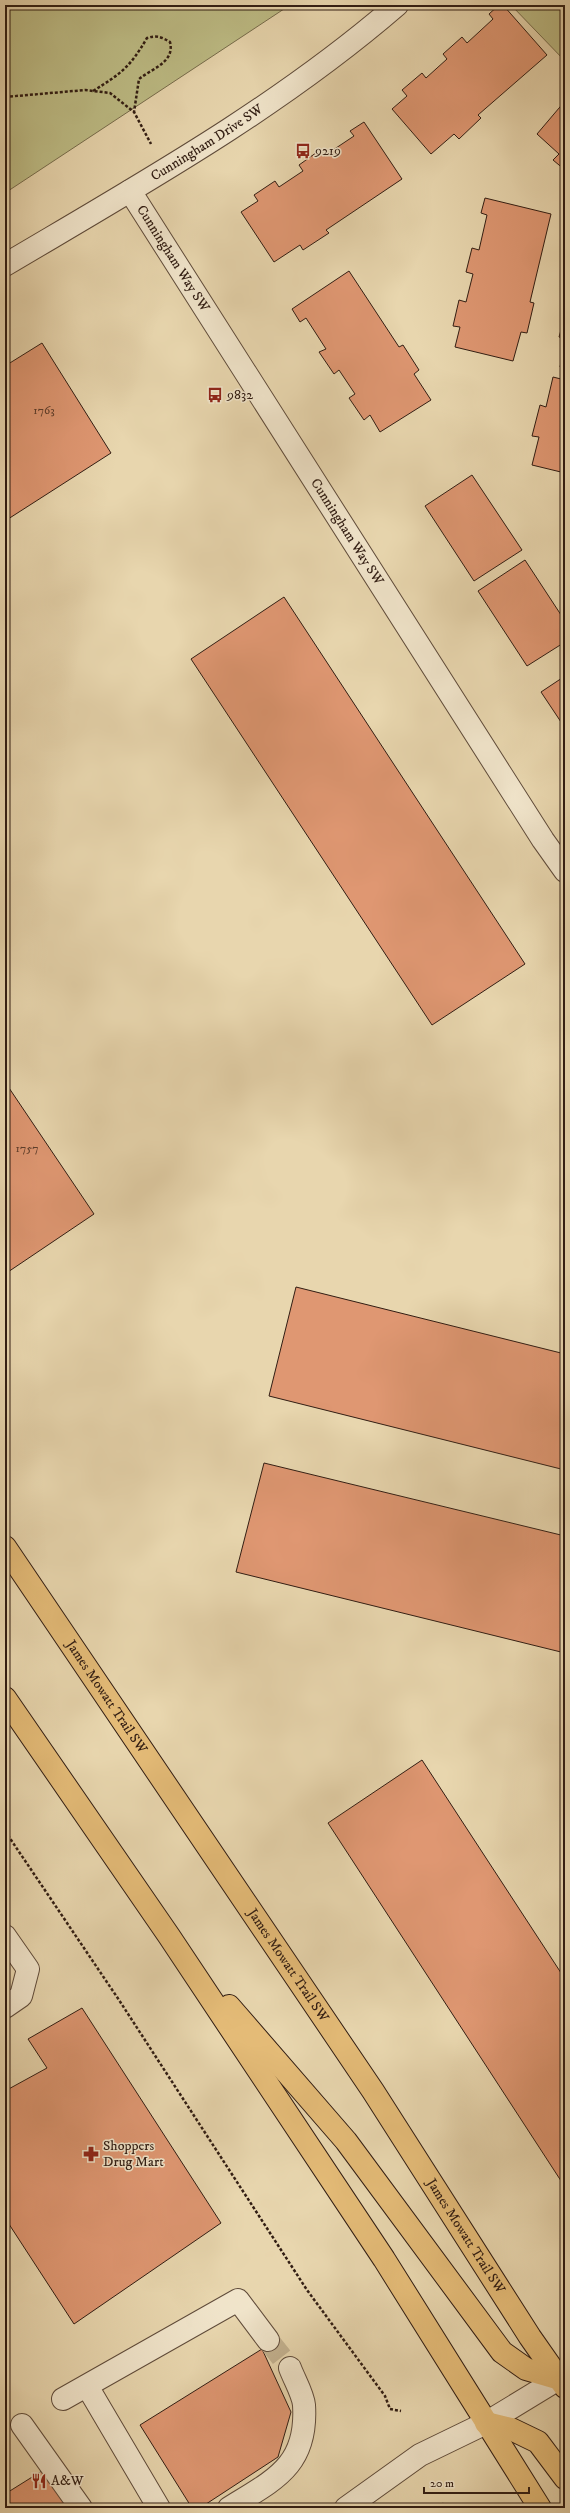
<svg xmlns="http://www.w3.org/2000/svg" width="570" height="2513" font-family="'IM FELL DW Pica',serif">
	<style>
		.green { fill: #bdbc85; stroke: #776c4c }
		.building { fill: #df9772; stroke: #311d13 }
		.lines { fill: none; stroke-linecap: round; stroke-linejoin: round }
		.minor-tunnel { stroke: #c3b18f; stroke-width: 22; stroke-dasharray: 22 11; stroke-linecap: butt }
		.minor-casing { stroke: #5f4b3a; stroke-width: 24 }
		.major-casing { stroke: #311d13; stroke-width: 24 }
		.path { stroke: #311d13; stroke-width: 2.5; stroke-dasharray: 3 2; stroke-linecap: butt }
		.minor { stroke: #f0e4ca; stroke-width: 22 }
		.major { stroke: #e4bb77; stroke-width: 22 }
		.labels { text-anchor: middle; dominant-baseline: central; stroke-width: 3; stroke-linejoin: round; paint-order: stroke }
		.number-label { font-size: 12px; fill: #5c3c2b }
		.street-label { font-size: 14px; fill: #311d13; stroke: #f0e4ca }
		.poi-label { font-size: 14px; fill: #311d13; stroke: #f0e4ca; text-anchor: start }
	</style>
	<rect width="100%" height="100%" fill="#e8d6ae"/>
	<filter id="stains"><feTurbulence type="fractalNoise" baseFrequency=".005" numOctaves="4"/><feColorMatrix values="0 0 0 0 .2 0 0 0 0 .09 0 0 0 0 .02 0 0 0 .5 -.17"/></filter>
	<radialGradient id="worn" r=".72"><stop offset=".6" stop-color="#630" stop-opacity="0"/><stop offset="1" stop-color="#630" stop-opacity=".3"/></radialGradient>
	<g class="green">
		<path d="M5,5H290L5,193Z"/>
		<path d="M511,5H565V61Z"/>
	</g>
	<g class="building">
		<path d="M499,5H503L547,55L478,115L481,118L459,139L454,134L431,154L392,109L407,96L402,90L422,73L426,78L447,59L443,54L462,37L467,43L493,19L489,14Z"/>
		<path d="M565,101V170L553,160L559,154L537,134Z"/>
		<path d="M364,122L402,179L326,230L329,233L303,250L300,245L274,262L241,212L258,201L254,195L275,181L279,187L303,171L299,165L320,150L324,156L354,136L350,131Z"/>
		<path d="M485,198L551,214L530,302L534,303L527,333L521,332L513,361L455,347L460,327L453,326L459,300L466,302L473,274L466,272L472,248L479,250L487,215L481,213Z"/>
		<path d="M349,271L399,347L403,345L419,370L414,374L431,400L380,432L370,415L364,420L349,398L355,394L339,370L334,374L319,352L326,349L306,318L300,322L292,309Z"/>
		<path d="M565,316V339L559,337Z"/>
		<path d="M42,343L111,453L5,521V366Z"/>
		<path d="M565,344V368L560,367Z"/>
		<path d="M553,377L565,380V473L532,465L539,437L532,436L540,405L546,407Z"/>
		<path d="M472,475L522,550L474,581L425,506Z"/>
		<path d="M525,560L565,621V642L527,666L478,591Z"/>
		<path d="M284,597L525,964L432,1025L191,659Z"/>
		<path d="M565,676V728L541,692Z"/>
		<path d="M5,1082L94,1214L5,1274Z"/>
		<path d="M296,1287L565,1354V1470L269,1396Z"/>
		<path d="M264,1463L565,1536V1653L236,1572Z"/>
		<path d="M422,1760L565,1979V2187L328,1823Z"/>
		<path d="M82,2008L221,2223L74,2324L5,2218V2091L47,2068L28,2039Z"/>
		<path d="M262,2349L291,2412L278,2457L200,2508H192L140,2425Z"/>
		<path d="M45,2469L70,2508H5V2494Z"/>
	</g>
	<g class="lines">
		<path class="minor-tunnel" d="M268,2340L290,2368"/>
		<defs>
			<g id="minor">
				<path id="s1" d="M130,191L543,840L565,871"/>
				<path id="s2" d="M5,265C140,185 278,108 397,5"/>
				<path d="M5,1936L28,1969L21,1996L5,2007"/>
				<path d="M87,2386L159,2508"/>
				<path d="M63,2399L238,2300L268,2340"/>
				<path d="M22,2425L81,2508"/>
				<path d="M229,2508C274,2480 308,2466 304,2405C303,2394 294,2379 290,2368"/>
				<path d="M346,2508L420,2455L486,2423L565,2375"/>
			</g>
			<g id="major">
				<path id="s3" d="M5,1547L373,2091L530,2337L565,2387"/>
				<path d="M5,1698L169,1936L384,2259L540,2508"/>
				<path d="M229,2006L346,2141L502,2352L526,2369L560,2379"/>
				<path d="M486,2423L511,2429L538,2442L565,2478"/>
			</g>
		</defs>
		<use href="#minor" class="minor-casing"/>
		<use href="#major" class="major-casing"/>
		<g class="path">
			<path d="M93,91C122,73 130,67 147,38C156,35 162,37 170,42C175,62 153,68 139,79L134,112"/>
			<path d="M5,97L85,90L110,93L134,112L151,144"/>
			<path d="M5,1831L119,2000L307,2290L385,2396L390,2409L401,2411"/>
			<path d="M442,2503L443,2508"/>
		</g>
		<use href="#minor" class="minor"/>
		<use href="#major" class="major"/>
	</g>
	<defs>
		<symbol id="bus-bare" viewBox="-9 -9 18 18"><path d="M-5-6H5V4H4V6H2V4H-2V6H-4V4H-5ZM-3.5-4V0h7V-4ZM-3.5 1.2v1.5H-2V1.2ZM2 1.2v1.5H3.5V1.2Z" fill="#8f2418" stroke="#f0e4ca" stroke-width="2.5" paint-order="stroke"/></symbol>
		<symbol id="pharmacy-bare" viewBox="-9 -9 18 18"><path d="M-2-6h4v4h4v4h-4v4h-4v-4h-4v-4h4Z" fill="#8f2418" stroke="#f0e4ca" stroke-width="2.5" paint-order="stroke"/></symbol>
		<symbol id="restaurant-bare" viewBox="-9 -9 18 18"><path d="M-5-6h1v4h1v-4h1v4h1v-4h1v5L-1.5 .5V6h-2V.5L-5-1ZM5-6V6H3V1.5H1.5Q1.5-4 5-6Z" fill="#8f2418" stroke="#f0e4ca" stroke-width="2.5" paint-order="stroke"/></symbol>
	</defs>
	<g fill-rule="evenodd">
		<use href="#bus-bare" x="292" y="140" width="22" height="22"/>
		<use href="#bus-bare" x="204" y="384" width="22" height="22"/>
		<use href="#pharmacy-bare" x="80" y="2143" width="22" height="22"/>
		<use href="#restaurant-bare" x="28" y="2470" width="22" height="22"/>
	</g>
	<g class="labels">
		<g class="number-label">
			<text x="44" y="410">1763</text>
			<text x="27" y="1148">1757</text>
		</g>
		<g class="street-label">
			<text stroke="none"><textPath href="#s2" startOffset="236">Cunningham Drive SW</textPath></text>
			<text stroke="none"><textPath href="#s1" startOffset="80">Cunningham Way SW</textPath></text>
			<text stroke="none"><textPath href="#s1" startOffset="404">Cunningham Way SW</textPath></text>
			<text stroke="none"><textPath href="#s3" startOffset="181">James Mowatt Trail SW</textPath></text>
			<text stroke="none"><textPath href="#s3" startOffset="505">James Mowatt Trail SW</textPath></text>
			<text stroke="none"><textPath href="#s3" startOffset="829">James Mowatt Trail SW</textPath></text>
		</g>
		<g class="poi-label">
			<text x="315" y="151">9219</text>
			<text x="227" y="395">9832</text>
			<text x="103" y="2146">Shoppers<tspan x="103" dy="16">Drug Mart</tspan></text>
			<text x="51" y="2481">A&amp;W</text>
		</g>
	</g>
	<rect width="570" height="2513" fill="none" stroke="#e8d6ae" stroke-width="20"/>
	<rect x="6" y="6" width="558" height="2501" fill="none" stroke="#311d13" stroke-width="2"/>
	<rect x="10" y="10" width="550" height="2493" fill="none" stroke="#311d13"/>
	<path d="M424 2487v6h105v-6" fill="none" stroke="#311d13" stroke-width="2"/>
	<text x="430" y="2487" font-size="12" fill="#311d13" stroke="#f0e4ca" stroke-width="3" paint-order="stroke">20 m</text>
	<rect width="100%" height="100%" filter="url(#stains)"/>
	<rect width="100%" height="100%" fill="url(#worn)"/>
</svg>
